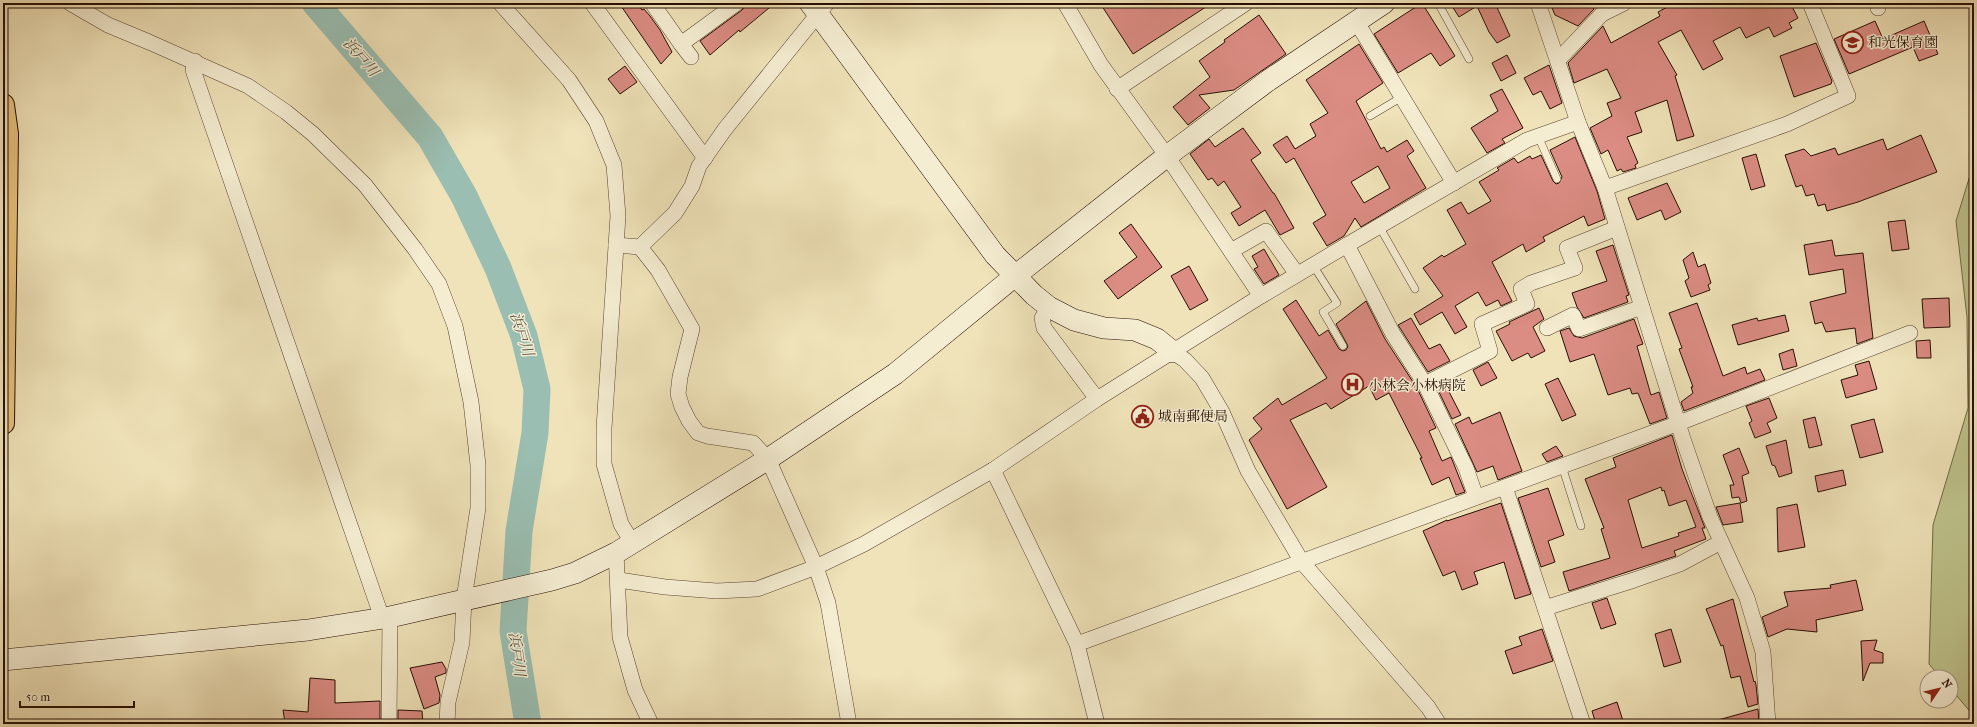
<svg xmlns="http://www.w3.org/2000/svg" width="1977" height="727" font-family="'IM FELL French Canon','Noto Serif JP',serif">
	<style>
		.green { fill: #bec28c; stroke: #726848 }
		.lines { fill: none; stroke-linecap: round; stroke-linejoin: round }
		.river { stroke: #9abeb1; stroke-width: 27 }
		.building { fill: #db8c83; stroke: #270e03; fill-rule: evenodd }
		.lane-casing { stroke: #594330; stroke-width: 8 }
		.street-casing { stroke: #594330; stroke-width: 16 }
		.secondary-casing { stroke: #270e03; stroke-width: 22 }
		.primary-casing { stroke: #270e03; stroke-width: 24 }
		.lane { stroke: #f5edd2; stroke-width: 7 }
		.street { stroke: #f5edd2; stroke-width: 15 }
		.secondary { stroke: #f5edd2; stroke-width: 21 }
		.primary { stroke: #e8c27c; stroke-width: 22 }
		.labels { text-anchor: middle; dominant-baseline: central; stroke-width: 3; stroke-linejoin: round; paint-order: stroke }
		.poi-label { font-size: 14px; fill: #270e03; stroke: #f5edd2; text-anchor: start }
		.water-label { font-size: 15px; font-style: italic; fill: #555449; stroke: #f5edd2 }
	</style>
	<rect width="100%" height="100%" fill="#f0e3b9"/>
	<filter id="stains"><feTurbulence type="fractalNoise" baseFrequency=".005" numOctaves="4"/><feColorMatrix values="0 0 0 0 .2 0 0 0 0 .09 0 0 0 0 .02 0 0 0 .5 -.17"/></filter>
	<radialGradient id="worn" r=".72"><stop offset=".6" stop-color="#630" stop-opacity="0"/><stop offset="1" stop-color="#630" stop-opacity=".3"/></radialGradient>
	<path class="green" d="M1974,170V682L1973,715L1951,689V677H1940L1929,664L1933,525L1968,408L1967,317L1956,221L1971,172Z"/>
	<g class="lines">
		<path class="river" d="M315,3L430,137L464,196L498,268L524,336L537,389L535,433L519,531L513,631L528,724"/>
	</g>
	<g class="building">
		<path d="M619,3H637L642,10L644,9L650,16L660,30L672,52L661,64Z"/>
		<path d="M748,3H775L740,32L739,30L710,55L700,41L742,10Z"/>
		<path d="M1100,3H1212L1133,54Z"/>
		<path d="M1422,3L1455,56L1440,66L1431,53L1398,73L1374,34Z"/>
		<path d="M1450,3H1495L1510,36L1497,43L1489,32L1477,6L1459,17Z"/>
		<path d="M1550,3H1591L1594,9L1578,26L1555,15Z"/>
		<path d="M1667,3H1790L1798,18L1789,23L1792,28L1774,37L1769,27L1746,38L1740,27L1713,41L1723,59L1703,70L1681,30L1658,42L1677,75L1675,76L1694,136L1677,141L1667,100L1635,112L1642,132L1627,137L1638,163L1635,165L1636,168L1623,172L1621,169L1617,171L1608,150L1601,154L1590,128L1612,116L1607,103L1621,98L1607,69L1574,83L1568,63L1603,26L1611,43L1660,16L1658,12L1669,6Z"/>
		<path d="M1259,15L1286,54L1234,90L1199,95L1210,108L1188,125L1173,107L1210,77L1199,61L1225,42L1224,40Z"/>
		<path d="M1875,21L1883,39L1924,21L1938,54L1919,61L1913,47L1849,74L1834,39Z"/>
		<path d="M1816,43L1832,81L1831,84L1794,97L1780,56Z"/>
		<path d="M1359,44L1383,83L1356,101L1381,149L1384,147L1387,152L1407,140L1414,151L1407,156L1426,188L1361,227L1355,218L1344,236L1327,246L1313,223L1326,215L1294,158L1286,163L1273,145L1287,136L1295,149L1316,136L1310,124L1328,113L1306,80ZM1378,166L1390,188L1364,203L1351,182Z"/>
		<path d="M1507,55L1516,73L1501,81L1492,63Z"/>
		<path d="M1549,65L1562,103L1550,109L1541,91L1533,95L1524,78Z"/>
		<path d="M625,66L637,82L620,94L608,79Z"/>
		<path d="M1502,89L1523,128L1502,139L1505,143L1487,153L1471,128L1498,111L1490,95Z"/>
		<path d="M1243,128L1261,153L1251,160L1273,193H1274L1294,228L1280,235L1265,210L1239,226L1231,213L1241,207L1224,181L1218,186L1212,178L1208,180L1190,154L1209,139L1215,147Z"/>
		<path d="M1921,135L1937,172L1858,202L1827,211L1825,204L1818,206L1814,194L1806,196L1802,185L1796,187L1785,155L1804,149L1811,156L1835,148L1838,155L1883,139L1887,150Z"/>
		<path d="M1575,137L1597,191L1605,219L1588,226L1584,216L1543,237L1545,241L1526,252L1523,244L1492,262L1512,301L1501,306L1498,300L1486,306L1478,292L1455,306L1467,327L1455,334L1442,312L1420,325L1414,314L1443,296L1423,268L1442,255L1444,257L1466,244L1447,210L1461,202L1468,214L1491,201L1479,182L1499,170L1497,168L1514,158L1518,163L1530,156L1532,159L1541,155L1553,181L1556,184L1559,183L1562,177L1550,150Z"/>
		<path d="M1756,154L1765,186L1751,190L1742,158Z"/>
		<path d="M1667,183L1681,212L1665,220L1661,210L1637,220L1628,198Z"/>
		<path d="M1905,220L1909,249L1892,251L1888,222Z"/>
		<path d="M1131,224L1162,267L1118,299L1104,281L1137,257L1119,233Z"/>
		<path d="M1832,240L1835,256L1863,253L1873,338L1857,344L1855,328L1826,332L1822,322L1815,324L1810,302L1846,293L1843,269L1809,275L1804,245Z"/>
		<path d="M1613,245L1629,295L1626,296L1628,302L1584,318L1577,307L1572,293L1607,281L1596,251Z"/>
		<path d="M1264,249L1279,275L1264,284L1254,269L1258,267L1252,256Z"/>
		<path d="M1693,252L1698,267L1705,264L1711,283L1708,285L1710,290L1691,297L1685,281L1689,278L1683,260Z"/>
		<path d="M1189,266L1208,300L1190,310L1171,276Z"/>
		<path d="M1949,298L1950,327L1924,328L1922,299Z"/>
		<path d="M1296,300L1319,336L1328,330L1339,349L1343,351L1346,350L1348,346L1336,324L1366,301L1385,339L1417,388L1436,428L1429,431L1442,461L1451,457L1465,492L1456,495L1449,477L1432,485L1420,458H1422L1389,393L1376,400L1369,386L1331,409L1326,403L1290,420L1327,487L1287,509L1249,440L1262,429L1253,418L1278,398L1282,405L1327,378L1283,309Z"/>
		<path d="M1697,303L1723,376L1745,367L1747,374L1760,369L1765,380L1684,411L1681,402L1693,393L1691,387H1693L1679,349L1682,348L1669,313Z"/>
		<path d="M1539,308L1544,319L1533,327L1545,351L1531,358L1528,353L1512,361L1496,331L1510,324L1509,322Z"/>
		<path d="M1785,315L1789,331L1738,345L1732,325L1757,318L1758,321Z"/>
		<path d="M1411,318L1429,349L1440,344L1450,361L1428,372L1398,325Z"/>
		<path d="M1634,319L1643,344L1637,346L1651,395L1659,392L1667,418L1650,424L1638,393L1632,394L1630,388L1608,395L1594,354L1570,362L1560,331L1569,328L1574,336L1582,338Z"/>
		<path d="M1930,340L1931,358H1917L1916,341Z"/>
		<path d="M1793,349L1797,366L1783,370L1779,354Z"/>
		<path d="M1869,361L1877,389L1846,398L1841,380L1858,375L1855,365Z"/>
		<path d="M1488,362L1497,378L1481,386L1473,370Z"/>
		<path d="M1558,378L1576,415L1562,421L1545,384Z"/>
		<path d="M1445,384L1461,415L1452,419L1437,388Z"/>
		<path d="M1769,398L1777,418L1767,423L1771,432L1755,438L1749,423L1752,421L1746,406Z"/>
		<path d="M1500,412L1522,471L1498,480L1493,466L1477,472L1455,424L1469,417L1472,424Z"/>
		<path d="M1815,417L1822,445L1809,448L1803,420Z"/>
		<path d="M1874,419L1883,452L1860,458L1851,425Z"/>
		<path d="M1672,435L1682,469L1705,528H1702L1706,539L1674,551L1676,556L1569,591L1563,572L1610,558L1601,529L1604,528L1585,479L1616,467L1613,458ZM1661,487L1662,491L1664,490L1669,506L1686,500L1696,527L1678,533L1679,536L1642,548L1628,500Z"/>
		<path d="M1786,440L1792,473L1779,477L1775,466L1772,465L1766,446Z"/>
		<path d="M1556,446L1563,456L1547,462L1542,454Z"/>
		<path d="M1739,448L1749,473L1742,476L1747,501L1741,503L1739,497L1732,498L1730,485H1734L1723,455Z"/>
		<path d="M1843,470L1846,485L1818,492L1815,476Z"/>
		<path d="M1548,488L1564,535L1548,541L1555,562L1541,567L1518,498Z"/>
		<path d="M1501,503L1531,594L1515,599L1504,562L1474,572L1478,584L1462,590L1455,571L1443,576L1423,531L1447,520V521Z"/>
		<path d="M1740,503L1743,522L1723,525L1716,507Z"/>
		<path d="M1797,504L1805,547L1778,552L1777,508Z"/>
		<path d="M1856,580L1863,610L1816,620L1817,632L1787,629L1768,637L1762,617L1788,606L1784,592L1831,588L1830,585Z"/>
		<path d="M1607,598L1616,624L1601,629L1592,603Z"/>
		<path d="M1733,599L1754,682L1755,681L1756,685L1758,704L1748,707L1740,676L1731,678L1723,645L1721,646L1706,609Z"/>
		<path d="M1542,629L1553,661L1513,674L1505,651L1522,645L1519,637Z"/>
		<path d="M1671,629L1681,662L1664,667L1655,634Z"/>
		<path d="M1877,640L1874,650L1883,653V663H1870L1863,681L1861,641Z"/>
		<path d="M442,662L446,669V673L435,677L440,695L439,703L424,709L410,668Z"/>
		<path d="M310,678L335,680V703L380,701V724H356L335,721V724L285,723L283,710L308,712Z"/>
		<path d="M1617,702L1624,724H1596L1592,711Z"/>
		<path d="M1758,709L1759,724H1719L1718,720Z"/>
		<path d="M398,710L422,711L423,724H398Z"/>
	</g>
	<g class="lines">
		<defs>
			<g id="lane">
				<path d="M1438,3L1469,59"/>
				<path d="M1370,116L1402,97"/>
				<path d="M1538,136L1557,179"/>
				<path d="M1379,226L1415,289"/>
				<path d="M1313,265L1337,303L1323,312L1343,346"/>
				<path d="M1562,466L1581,526"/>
			</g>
			<g id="street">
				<path d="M70,3L108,25L149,42L248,86L286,112L313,134L365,185L415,249L439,284L455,326L471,402L478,465V508L464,599L462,642L448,702L447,724"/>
				<path d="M500,3L569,80L596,121L614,165L618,216L604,428V464L621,524L632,542"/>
				<path d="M592,3L705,158"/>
				<path d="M652,3L681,44L737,3"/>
				<path d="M1065,3L1101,65L1167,156L1261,296"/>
				<path d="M1538,3L1578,122L1605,188L1683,439L1710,517L1747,598L1763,652L1768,724"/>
				<path d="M1878,3V8"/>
				<path d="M1356,21L1454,183"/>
				<path d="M681,44L691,57"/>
				<path d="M1558,60L1602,14L1624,3"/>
				<path d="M195,61L193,70L382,618"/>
				<path d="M1117,89L1246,3"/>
				<path d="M1605,188L1787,124L1848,96L1810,3"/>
				<path d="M616,245L640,247L675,213L692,186L699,166L725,129L827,3"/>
				<path d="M1347,245L1393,334L1425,384L1466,468L1476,497"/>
				<path d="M640,247L658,270L692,329L680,377L678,394L682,407L689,421L698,433L707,436L753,443L768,459L816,567L828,603L849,724"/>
				<path d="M1231,251L1266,231L1297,274"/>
				<path d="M1049,307L1042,318L1044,328L1097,399"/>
				<path d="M1547,328L1573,315L1579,329L1642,307"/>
				<path d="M1173,352L1185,360L1202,378L1222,412L1248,471L1302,562L1428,707L1439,724"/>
				<path d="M1425,384L1490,351L1482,324L1527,304L1521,289L1531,283L1575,268L1567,248L1617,228"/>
				<path d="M993,470L1077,644L1097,724"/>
				<path d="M1505,487L1583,724"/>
				<path d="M616,553L620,637L635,690L651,724"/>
				<path d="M619,580L665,587L717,591L757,589L816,567L864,544L993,470L1097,399L1261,296L1347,245L1527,140L1578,122"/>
				<path d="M1545,608L1634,580L1680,564L1721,542"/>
				<path d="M1077,644L1679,423L1910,333"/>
				<path d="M389,724L390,617"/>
			</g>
			<g id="secondary">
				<path d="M810,3L995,255L1034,295L1049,307L1074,320L1104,328L1135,330L1157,339L1173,352"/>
				<path d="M3,660L308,630L390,617L552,580L575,573L616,553L768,459L895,374L1015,276L1167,156L1269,80L1384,3"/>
			</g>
			<path id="primary" d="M3,105L7,134L3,423"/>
		</defs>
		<use href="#lane" class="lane-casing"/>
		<use href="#street" class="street-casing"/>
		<use href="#secondary" class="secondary-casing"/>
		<use href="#primary" class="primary-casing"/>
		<use href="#lane" class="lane"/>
		<use href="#street" class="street"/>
		<use href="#secondary" class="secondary"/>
		<use href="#primary" class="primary"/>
	</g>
	<defs>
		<symbol id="school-ring" viewBox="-11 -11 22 22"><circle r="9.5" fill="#f5edd2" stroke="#8f2418" stroke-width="1.5"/><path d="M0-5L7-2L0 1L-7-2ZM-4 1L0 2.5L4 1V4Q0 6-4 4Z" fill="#8f2418"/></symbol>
		<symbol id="hospital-ring" viewBox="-11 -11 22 22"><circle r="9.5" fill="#f5edd2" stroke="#8f2418" stroke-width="1.5"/><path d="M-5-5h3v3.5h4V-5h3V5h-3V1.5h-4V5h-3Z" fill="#8f2418"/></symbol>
		<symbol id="civic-ring" viewBox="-11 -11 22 22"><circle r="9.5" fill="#f5edd2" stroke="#8f2418" stroke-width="1.5"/><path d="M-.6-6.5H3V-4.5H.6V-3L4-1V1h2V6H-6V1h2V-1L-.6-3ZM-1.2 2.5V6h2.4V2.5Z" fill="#8f2418"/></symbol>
	</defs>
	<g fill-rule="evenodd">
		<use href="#school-ring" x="1840" y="30" width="25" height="25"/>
		<use href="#hospital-ring" x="1340" y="372" width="25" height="25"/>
		<use href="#civic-ring" x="1130" y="404" width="25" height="25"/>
	</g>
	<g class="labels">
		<g class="poi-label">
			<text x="1868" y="42">和光保育園</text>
			<text x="1368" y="385">小林会小林病院</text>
			<text x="1158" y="416">城南郵便局</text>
		</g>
		<g class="water-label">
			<text transform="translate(361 57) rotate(49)">浜戸川</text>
			<text transform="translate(522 334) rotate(72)">浜戸川</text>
			<text transform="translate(517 654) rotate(82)">浜戸川</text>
		</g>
	</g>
	<rect width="1977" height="727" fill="none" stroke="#f0e3b9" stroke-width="16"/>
	<rect x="4" y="4" width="1969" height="719" fill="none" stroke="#270e03" stroke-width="2"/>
	<rect x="8" y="8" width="1961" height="711" fill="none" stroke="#270e03"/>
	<g transform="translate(1939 689) rotate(55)"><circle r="19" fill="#f5edd2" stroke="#a3947f"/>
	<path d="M0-3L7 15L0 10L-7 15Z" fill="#8f2418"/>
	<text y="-6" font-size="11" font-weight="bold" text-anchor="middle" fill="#270e03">N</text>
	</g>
	<path d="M20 701v6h114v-6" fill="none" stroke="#270e03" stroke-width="2"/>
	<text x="26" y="701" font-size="12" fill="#270e03" stroke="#f5edd2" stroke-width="3" paint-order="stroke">50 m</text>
	<rect width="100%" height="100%" filter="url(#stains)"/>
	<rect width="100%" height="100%" fill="url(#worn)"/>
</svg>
